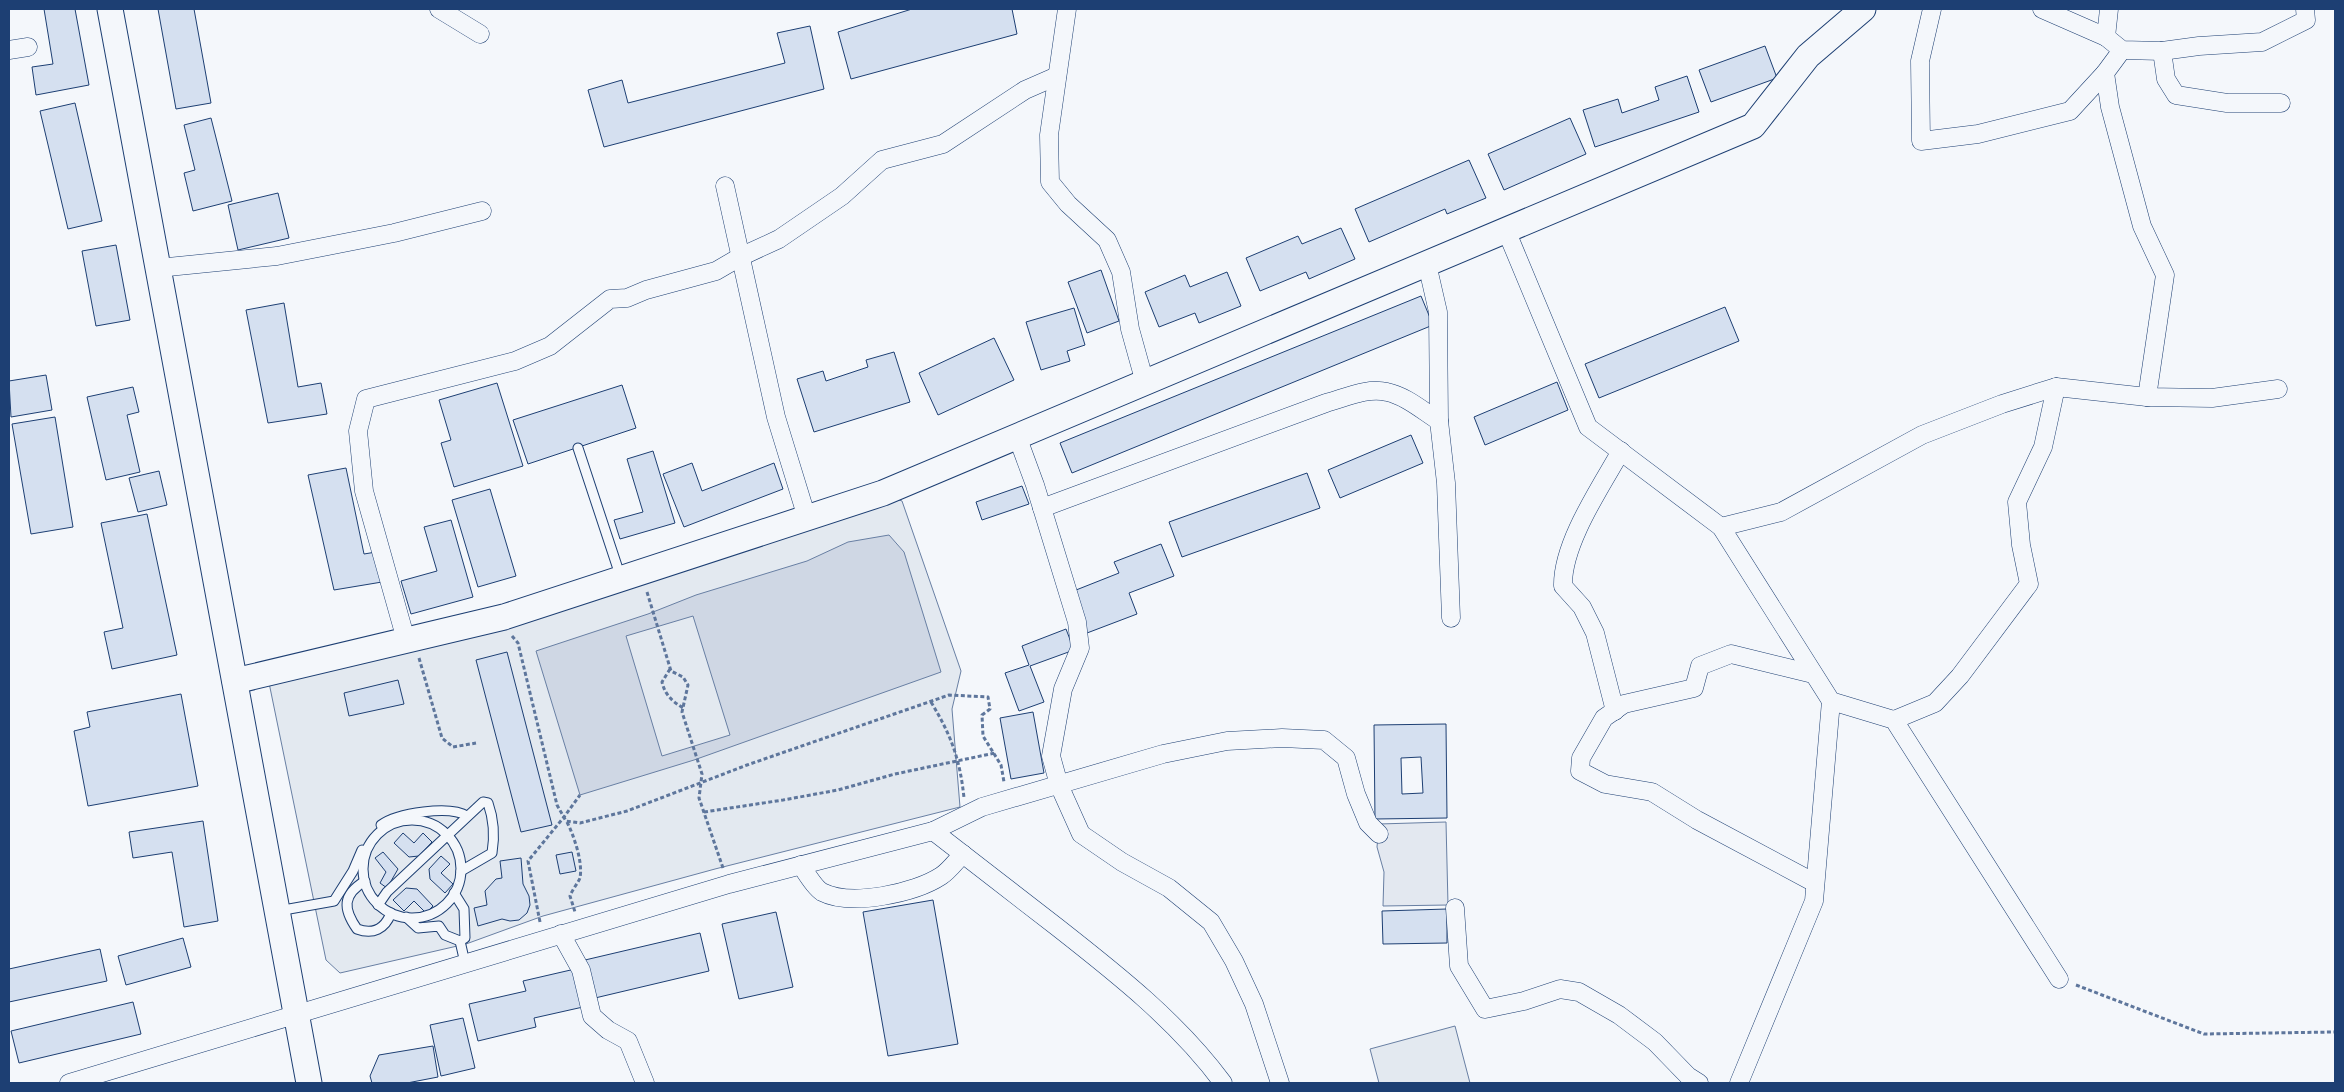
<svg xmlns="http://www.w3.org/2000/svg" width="2344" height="1092" font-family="'Public Sans',sans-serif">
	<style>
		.green { fill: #e3e9f0; stroke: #687fa3 }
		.parking { fill: #e3e8f0; stroke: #687fa3 }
		.water { fill: #cfd7e4; stroke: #687fa3; fill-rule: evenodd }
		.building { fill: #d5e0f0; stroke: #1d3f73; fill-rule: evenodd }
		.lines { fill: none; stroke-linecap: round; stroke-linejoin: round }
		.lane-casing { stroke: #1d3f73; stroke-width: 11 }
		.street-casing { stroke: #1d3f73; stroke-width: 19 }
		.secondary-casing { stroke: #1d3f73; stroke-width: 27 }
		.path { stroke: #5e769c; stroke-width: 3; stroke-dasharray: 4 2.5; stroke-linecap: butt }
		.lane { stroke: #f4f7fb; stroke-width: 9 }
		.street { stroke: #f4f7fb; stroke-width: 18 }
		.secondary { stroke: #f4f7fb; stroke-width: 25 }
	</style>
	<rect width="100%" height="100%" fill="#f4f7fb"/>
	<g class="green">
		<path d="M883,493L902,501L961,671L952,709L960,807L715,869L543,916L466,944L340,973L326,960L267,673L406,640Z"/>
		<path d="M1455,1026L1470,1083H1379L1370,1049Z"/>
	</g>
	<path class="parking" d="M1446,822L1448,905L1383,906L1384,872L1377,847L1379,824Z"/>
	<path class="water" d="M889,535L904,552L941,672L694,760L580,795L536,651L648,614L696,595L807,561L848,542ZM693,616L730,735L662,756L626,636Z"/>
	<g class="building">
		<path d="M44,9H75L89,85L36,95L32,67L53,64Z"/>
		<path d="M158,9H194L211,103L176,109Z"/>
		<path d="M912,9H1012L1017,34L851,79L838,32Z"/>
		<path d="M810,26L824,89L604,147L588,90L622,80L628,103L785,63L777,33Z"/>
		<path d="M1765,46L1777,78L1711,102L1699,70Z"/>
		<path d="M1687,76L1699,112L1595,147L1583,110L1618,99L1622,113L1659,100L1655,87Z"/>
		<path d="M75,103L102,221L68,229L40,111Z"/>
		<path d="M211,118L232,201L193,211L184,173L195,170L184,125Z"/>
		<path d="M1570,118L1586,154L1504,190L1488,154Z"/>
		<path d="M1469,160L1486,198L1447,214L1445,209L1369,242L1355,209Z"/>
		<path d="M278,193L289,238L238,250L228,205Z"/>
		<path d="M1341,228L1355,259L1309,279L1306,272L1260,291L1246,258L1298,236L1302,244Z"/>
		<path d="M116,245L130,320L96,326L82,251Z"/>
		<path d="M1101,270L1119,321L1087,333L1068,282Z"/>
		<path d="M1227,272L1241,306L1199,323L1195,313L1159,327L1145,292L1185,275L1190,287Z"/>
		<path d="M1421,296L1433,325L1072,473L1060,443Z"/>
		<path d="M284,303L298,387L321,383L327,414L268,423L246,310Z"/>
		<path d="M1725,307L1739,341L1599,398L1585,364Z"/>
		<path d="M1074,308L1085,345L1067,351L1070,361L1041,370L1026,322Z"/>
		<path d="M994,338L1014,380L938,415L919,373Z"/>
		<path d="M894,352L910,402L814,432L797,379L823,371L826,381L868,367L866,360Z"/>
		<path d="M46,375L52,410L11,417L9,381Z"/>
		<path d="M1557,382L1568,410L1485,445L1474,417Z"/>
		<path d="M497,383L523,466L454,487L441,443L451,440L439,400Z"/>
		<path d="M622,385L636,428L528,464L513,420Z"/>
		<path d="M133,387L139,412L127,415L140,472L106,480L87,397Z"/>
		<path d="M55,417L73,527L31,534L12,424Z"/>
		<path d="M1411,435L1423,463L1340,498L1328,470Z"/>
		<path d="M653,451L675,523L620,539L614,520L643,512L627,459Z"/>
		<path d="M692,463L702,491L774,463L783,489L684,527L663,474Z"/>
		<path d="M346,468L364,554L376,552L382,582L334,590L308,475Z"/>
		<path d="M159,471L167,505L138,512L129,478Z"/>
		<path d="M1307,473L1320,508L1182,557L1169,522Z"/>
		<path d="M1022,486L1029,504L982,520L976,502Z"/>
		<path d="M490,489L516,576L478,587L452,500Z"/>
		<path d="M147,514L177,655L112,669L104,632L123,628L101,523Z"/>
		<path d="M451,520L473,597L411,614L401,581L437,571L424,527Z"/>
		<path d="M1161,544L1174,576L1129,593L1137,614L1087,633L1071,592L1119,573L1114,562Z"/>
		<path d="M1066,629L1074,650L1030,666L1044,702L1019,711L1005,673L1029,665L1022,646Z"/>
		<path d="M507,652L552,825L521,832L476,660Z"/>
		<path d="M398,680L404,704L349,716L344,693Z"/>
		<path d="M181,694L198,786L88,806L74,731L90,727L87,712Z"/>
		<path d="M1033,712L1044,773L1011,779L1000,718Z"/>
		<path d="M1446,724L1447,818L1375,819L1374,725ZM1421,757L1423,793L1402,794L1401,758Z"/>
		<path d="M203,821L218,921L184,927L172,852L133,858L129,832Z"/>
		<path d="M403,833L414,843L423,833L432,842L419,856L409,857L394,843Z"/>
		<path d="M383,852L398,869L387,888L380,883L386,872L375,858Z"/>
		<path d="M572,852L576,871L560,874L556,855Z"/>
		<path d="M441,856L450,864L441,873L453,884L445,893L430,879L429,869Z"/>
		<path d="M521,858L523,884L529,896L530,905L527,913L519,920L510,921L502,919L478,926L474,908L487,905L485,891L496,879L502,878L500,861Z"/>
		<path d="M406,888L417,889L433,906L426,913L414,901L404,911L393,900Z"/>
		<path d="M933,900L958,1044L888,1056L863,912Z"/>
		<path d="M1447,909V943L1383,944L1382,911Z"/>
		<path d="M776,912L793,987L739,999L722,924Z"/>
		<path d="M700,933L709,971L595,998L585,960Z"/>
		<path d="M183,938L191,967L126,985L118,956Z"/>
		<path d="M100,949L107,981L9,1002V969Z"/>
		<path d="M575,969L583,1007L534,1018L536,1027L478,1041L469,1004L526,991L523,981Z"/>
		<path d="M133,1002L141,1034L19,1063L11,1031Z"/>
		<path d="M463,1018L475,1068L441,1076L430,1025Z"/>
		<path d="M433,1046L438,1077L407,1083H372L370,1076L379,1055Z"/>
	</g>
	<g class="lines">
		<defs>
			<g id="lane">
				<path d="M578,448L621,578"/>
				<circle cx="412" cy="869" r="49"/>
				<path d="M381,825C397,813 450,805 467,816"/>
				<path d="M365,881C342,895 343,909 357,929C373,935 385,929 391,913"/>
				<path d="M378,905L387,892L483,802L488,803C494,820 495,835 492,853L461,871"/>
				<path d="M278,911L334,901L353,871L362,850"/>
				<path d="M406,917L418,928L439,926L445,935L460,941L465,938L464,909L454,893"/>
				<path d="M460,941L465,963"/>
			</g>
			<g id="street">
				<path d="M439,9L480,34"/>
				<path d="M1067,9L1049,135L1050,182L1068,204L1107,240L1121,272L1130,329L1145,383"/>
				<path d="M1932,9L1920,61L1921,141L1978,134L2070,111L2105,73"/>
				<path d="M2042,9L2106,37L2109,9"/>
				<path d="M2106,37L2122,50L2162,51L2199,46L2262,42L2306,20L2305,9"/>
				<path d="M9,50L28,47"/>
				<path d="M2122,50L2105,73L2110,107L2142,226L2165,275L2147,397"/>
				<path d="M2162,51L2166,79L2176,95L2227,103H2281"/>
				<path d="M725,186L776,417L807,518"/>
				<path d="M1506,230L1588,427L1721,527L1831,701L1894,720L2059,979"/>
				<path d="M1427,264L1438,312L1439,421L1446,483L1451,618"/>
				<path d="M158,268L277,256L394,233L482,211"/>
				<path d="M1017,436L1035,485L1077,622L1080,648L1063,689L1051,756L1059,785L1081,834L1122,862L1169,888L1211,922L1234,961L1254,1004L1280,1083"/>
				<path d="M1042,508L1326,403C1345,398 1367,387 1387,392C1406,396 1423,411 1439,421"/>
				<path d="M1721,527L1781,512L1922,435L2002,404L2056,387L2147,397L2212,398L2278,389"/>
				<path d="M406,640L364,491L358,431L366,399L515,361L550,346L610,299L627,298L646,290L716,271L740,257L779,239L842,196L882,160L943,144L1025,90L1057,76"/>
				<path d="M1813,674L1731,654L1700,666L1694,688L1624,704L1604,718L1581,758L1580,771L1605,784L1652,792L1697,820L1815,883"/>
				<path d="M1615,711L1595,633L1582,607L1563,586C1562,544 1600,488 1621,451"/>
				<path d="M1894,720L1935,703L1960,676L2029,584L2021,545L2017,502L2043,447L2056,387"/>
				<path d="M933,831L982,807L1163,754L1227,741L1282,738L1324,740L1346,758L1356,794L1368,823L1379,834"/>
				<path d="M801,865C806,873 814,887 822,892C851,907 915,893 941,876C949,871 956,861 963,854"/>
				<path d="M1455,908L1459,966L1485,1009L1524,1001L1560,989L1579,992L1619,1015L1655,1042L1688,1076L1699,1083"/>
				<path d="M561,934L581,970L592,1016L608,1030L628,1041L645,1083"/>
				<path d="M69,1083L729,884L933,831C974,863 1016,895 1057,927C1117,974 1178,1022 1223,1083"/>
				<path d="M1739,1083L1814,901L1831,701"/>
			</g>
			<g id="secondary">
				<path d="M110,9L309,1083"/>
				<path d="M235,681L504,617L883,493L1753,126L1808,56L1863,9"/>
			</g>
		</defs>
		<use href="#lane" class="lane-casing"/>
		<use href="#street" class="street-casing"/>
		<use href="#secondary" class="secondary-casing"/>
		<g class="path">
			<path d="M647,592L671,671L683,677L688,685L682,712L702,774L699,798L723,868"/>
			<path d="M512,636L518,643L557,805L566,821L580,823L627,811L747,765L949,695L988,697L990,709L982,715L983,736L1001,765L1004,782"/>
			<path d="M419,658L442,738L453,747L476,743"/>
			<path d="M670,669L662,682C665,695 672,701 683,708"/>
			<path d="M931,702C951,735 960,759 964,798"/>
			<path d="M704,812L783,800L838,790L895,774L995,753"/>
			<path d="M567,822C574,836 583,862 580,878C578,883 572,890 570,896L575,912"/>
			<path d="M540,922L528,861L564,817L580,795"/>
			<path d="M2076,985L2204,1034L2335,1032"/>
		</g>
		<use href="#lane" class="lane"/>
		<use href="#street" class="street"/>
		<use href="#secondary" class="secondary"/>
	</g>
	<rect width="2344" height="1092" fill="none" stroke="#1d3f73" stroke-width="20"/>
</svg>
